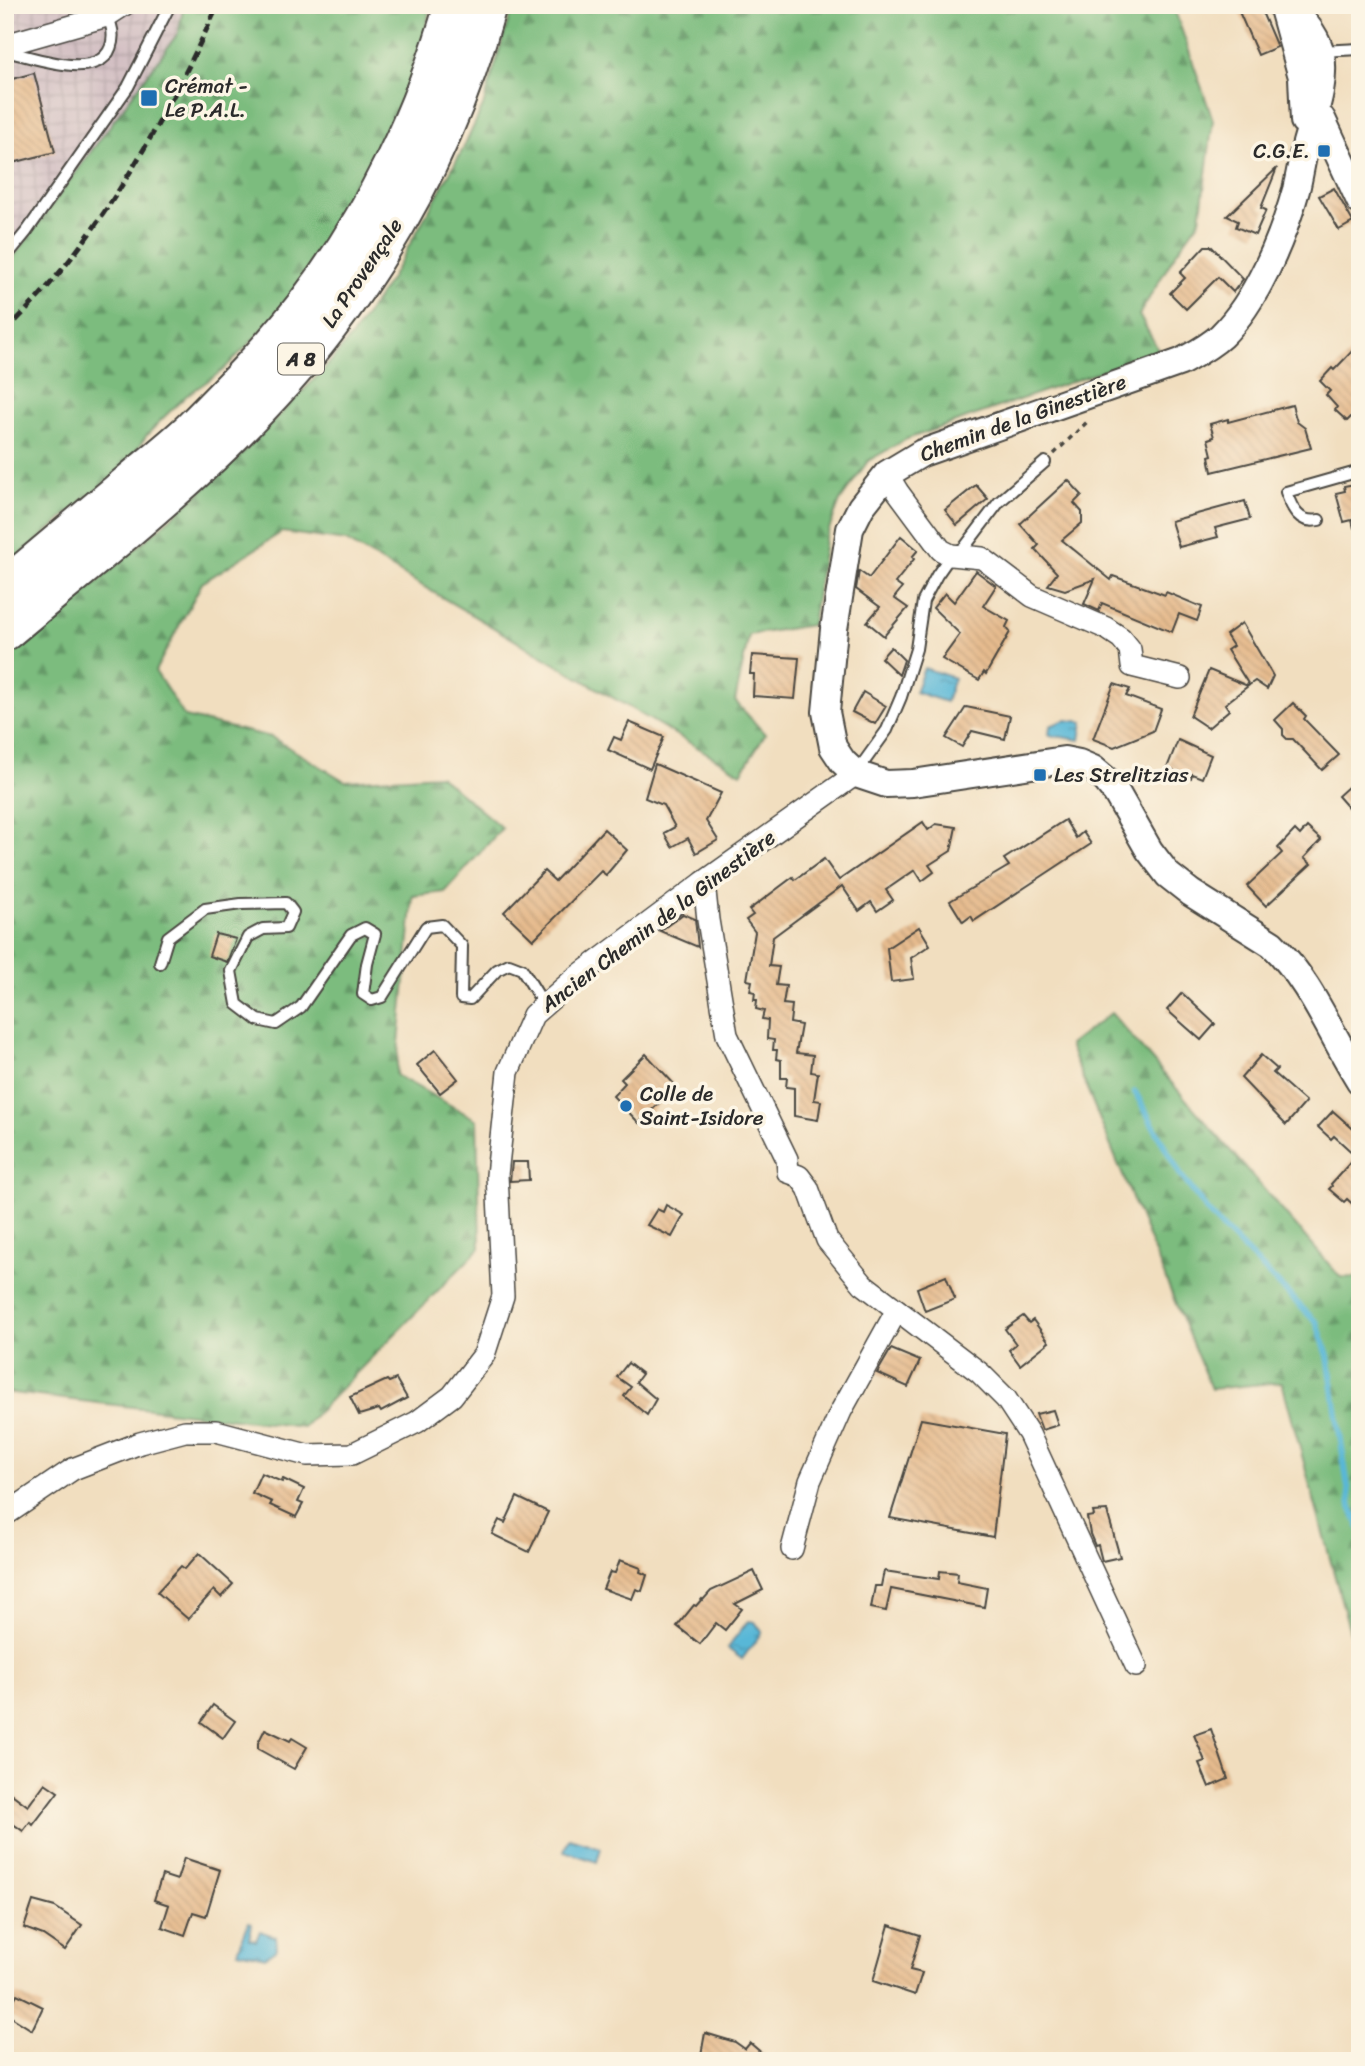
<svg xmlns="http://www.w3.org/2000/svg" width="1365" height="2066" font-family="Sriracha,sans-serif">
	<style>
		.industrial { fill: url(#industrial-grid) }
		.forest { fill: url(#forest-firs); stroke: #537454; stroke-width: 2 }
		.water { fill: url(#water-ripples); stroke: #427181; stroke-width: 2 }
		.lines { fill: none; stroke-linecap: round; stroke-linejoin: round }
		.stream { stroke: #59b7d7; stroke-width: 6 }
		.building { fill: url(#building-back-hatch) }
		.service-casing { stroke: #494641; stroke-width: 14 }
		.minor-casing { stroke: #494641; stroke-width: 24 }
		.tertiary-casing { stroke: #494641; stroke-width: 30 }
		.motorway-casing { stroke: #494641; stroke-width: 42 }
		.path { stroke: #494641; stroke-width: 3.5; stroke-dasharray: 5 5; stroke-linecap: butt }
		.service { stroke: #fff; stroke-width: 10 }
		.minor { stroke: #fff; stroke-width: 21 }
		.tertiary { stroke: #fff; stroke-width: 26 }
		.motorway { stroke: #fff; stroke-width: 38 }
		.rail { stroke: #2b2b2b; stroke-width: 5; stroke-dasharray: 10 5; stroke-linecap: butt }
		.poi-dot { fill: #1f6fb2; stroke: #fcf5e5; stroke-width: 2.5 }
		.labels { text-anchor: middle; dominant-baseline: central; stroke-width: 7; stroke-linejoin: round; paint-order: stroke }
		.shield { fill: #fcf5e5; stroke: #6a6863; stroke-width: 2 }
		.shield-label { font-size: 19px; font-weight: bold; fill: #2b2b2b }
		.poi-label { font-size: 21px; fill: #2b2b2b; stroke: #fcf5e5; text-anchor: start }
		.street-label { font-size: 21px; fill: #2b2b2b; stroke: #fcf5e5 }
	</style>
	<defs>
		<pattern id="industrial-grid" width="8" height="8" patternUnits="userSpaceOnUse" patternTransform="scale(1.75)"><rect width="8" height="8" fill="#d2bec2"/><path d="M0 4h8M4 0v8" fill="none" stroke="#b4a3a7"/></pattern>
		<pattern id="forest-firs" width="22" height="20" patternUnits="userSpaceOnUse" patternTransform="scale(1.75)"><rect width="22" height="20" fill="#7bbc7e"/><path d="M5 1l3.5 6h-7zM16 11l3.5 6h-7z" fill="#659967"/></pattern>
		<pattern id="water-ripples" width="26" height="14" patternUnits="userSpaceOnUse" patternTransform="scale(1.75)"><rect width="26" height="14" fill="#59b7d7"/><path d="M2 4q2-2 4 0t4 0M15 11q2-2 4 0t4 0" fill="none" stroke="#4a95af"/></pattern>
		<pattern id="building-back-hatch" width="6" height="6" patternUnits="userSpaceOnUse" patternTransform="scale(1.75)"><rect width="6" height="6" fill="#e6bb8e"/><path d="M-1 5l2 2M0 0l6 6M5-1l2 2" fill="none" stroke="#c5a17b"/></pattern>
	</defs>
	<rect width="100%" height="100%" fill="#fcf5e5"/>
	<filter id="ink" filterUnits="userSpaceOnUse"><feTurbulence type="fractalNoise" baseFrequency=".0143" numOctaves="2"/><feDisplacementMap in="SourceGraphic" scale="14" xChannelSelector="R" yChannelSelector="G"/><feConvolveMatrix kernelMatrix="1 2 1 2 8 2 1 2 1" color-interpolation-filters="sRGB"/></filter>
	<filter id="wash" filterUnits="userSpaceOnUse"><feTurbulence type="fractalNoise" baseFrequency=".00686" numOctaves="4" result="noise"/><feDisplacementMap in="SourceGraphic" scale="28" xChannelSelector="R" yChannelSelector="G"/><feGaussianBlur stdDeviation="1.57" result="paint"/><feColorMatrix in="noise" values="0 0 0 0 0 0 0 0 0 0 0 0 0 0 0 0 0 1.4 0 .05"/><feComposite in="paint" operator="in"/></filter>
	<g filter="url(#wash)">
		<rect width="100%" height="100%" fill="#f1debf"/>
		<path class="industrial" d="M5,5H184L178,33L5,269Z"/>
		<g class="forest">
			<path d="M184,5H430L425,39L403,98L379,150L310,269L287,302L256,337L222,371L186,396L162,419L147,435L127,464L5,568V269L178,33Z"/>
			<path d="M513,5H1173L1213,120L1200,220L1176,253L1139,315L1159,351L907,439L868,461L840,501L825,540L812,625L749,635L735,701L765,734L741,773L346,541L282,532L202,583L155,671L185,717L271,737L345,781L439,775L502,828L445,892L413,896L396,1075L477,1120L480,1248L303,1427L5,1392V657L68,608L231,465L325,368L351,337L391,278L463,149L483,106Z"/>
			<path d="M1111,1013L1340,1277L1360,1278V1669L1282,1382L1211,1389L1069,1045Z"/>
		</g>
		<g class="water">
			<path d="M924,668L954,678L946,702L915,692Z"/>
			<path d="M1065,720L1083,722L1080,740L1049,735L1050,726Z"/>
			<path d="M748,1621L755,1622L762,1632L742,1659L727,1648Z"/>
			<path d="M569,1838L601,1848L597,1862L564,1851Z"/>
			<path d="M249,1922L252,1923L250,1939L256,1941L260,1931L276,1937L277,1949L265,1957L238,1951Z"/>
		</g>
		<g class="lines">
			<path class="stream" d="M1135,1092L1180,1174L1213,1218L1317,1323L1328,1356L1351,1507L1360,1529"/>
		</g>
		<g id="blocks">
			<g class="building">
				<path d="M1236,5H1259L1277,47L1258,55Z"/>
				<path d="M34,73L55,152L5,165V81Z"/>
				<path d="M1277,168L1261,208L1266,210L1255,235L1236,227L1238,221L1227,216Z"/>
				<path d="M1334,188L1353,222L1339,230L1319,196Z"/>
				<path d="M1205,246H1211L1243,279L1233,292L1218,277L1186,309L1170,293L1185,278L1180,273Z"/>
				<path d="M1360,343V408L1347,421L1335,410L1337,407L1326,395L1330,391L1320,381L1332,368L1334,370Z"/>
				<path d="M1292,405L1297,422L1305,428L1311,448L1212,472L1209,456L1212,455L1208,439L1214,437L1210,424L1228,419V422Z"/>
				<path d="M1068,480L1082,495L1074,503L1082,512V523L1062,540L1111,580L1113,576L1165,595L1166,592L1202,607L1197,621L1179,614L1172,632L1102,603L1099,611L1084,604L1095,579L1065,590L1048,585L1057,573L1035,549L1039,545L1020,524Z"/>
				<path d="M1360,483V528H1354L1352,520L1344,522L1336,493L1345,491L1344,486Z"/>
				<path d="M976,485L988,499L957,525L945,510Z"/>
				<path d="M1245,501L1250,519L1215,528L1218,537L1179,547L1171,521Z"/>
				<path d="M901,536L918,550L912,557L914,559L895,583L902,588L894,598L908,608L884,636L867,622L880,607L856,589L859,571L869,578Z"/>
				<path d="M976,571L996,586L983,606L1009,621L1006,627L1010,632L986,674L984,672L979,680L942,659L960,634L933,608L945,593L954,602Z"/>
				<path d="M1242,623L1273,676L1267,689L1255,681L1249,685L1227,650L1233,646L1226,635Z"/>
				<path d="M891,647L904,660L899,675L881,658Z"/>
				<path d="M752,655L799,658L795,699L753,696L754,674H750Z"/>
				<path d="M1209,670L1248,686L1225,704L1229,710L1208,728L1190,716Z"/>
				<path d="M1114,684L1130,689L1126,696L1161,709L1153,731L1114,747L1093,739Z"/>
				<path d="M863,692L886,706L875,724L852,712Z"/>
				<path d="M1293,703L1306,716L1304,719L1339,755L1322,770L1293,739H1287L1283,735V729L1275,720Z"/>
				<path d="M966,707L1010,716L1005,739L972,731L962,747L946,738Z"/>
				<path d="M629,722L664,737L650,769L608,750L614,737L621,740Z"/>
				<path d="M1178,740L1211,755L1202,778L1192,774L1191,778L1167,768Z"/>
				<path d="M655,764L721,793L706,821L718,840L696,853L688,838L672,847L664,833L675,827L663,805L645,798Z"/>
				<path d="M1360,776V821L1338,796Z"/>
				<path d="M1065,820L1076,838L1083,832L1091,844L974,921L971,916L963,922L950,901L1009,866L1004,859Z"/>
				<path d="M923,822L928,830L936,824L956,827L951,851L929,865L934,872L922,881L915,870L886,890L893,900L877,911L871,902L859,911L842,886L773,937L769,966L779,967L776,985L786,986L783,1004L792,1005L790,1023L801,1025L796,1053L813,1055L811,1072L818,1073L814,1100L821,1101L818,1120L794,1116V1088L786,1087L787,1078H781V1060L776,1059L777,1050H773L774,1040L767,1039L768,1020L762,1019L764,1011L756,1009L757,1000H754L755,992L750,991L752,981L747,980L755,932L746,920L753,915L749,910L793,877L795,880L824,859L839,880Z"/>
				<path d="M1307,827L1321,840L1304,858L1311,864L1266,906L1247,886L1282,853L1278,848L1295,830L1300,835Z"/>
				<path d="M604,829L627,850L606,875L601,871L533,940L504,912L544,871L555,881Z"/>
				<path d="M683,914L695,919L698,947L660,931Z"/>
				<path d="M919,927L930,945L911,958L914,979L891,982L887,948Z"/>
				<path d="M216,934L236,939L227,962L209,956Z"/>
				<path d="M1182,993L1215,1024L1201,1040L1167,1010Z"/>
				<path d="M435,1050L458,1079L440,1093L417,1065Z"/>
				<path d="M646,1054L676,1086L639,1123L613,1096L625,1083L621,1079Z"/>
				<path d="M1261,1055L1277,1069L1273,1073L1306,1102L1286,1125L1241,1078Z"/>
				<path d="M1333,1111L1360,1135V1211L1347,1199L1344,1202L1329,1189L1332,1186L1331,1184L1356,1156L1334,1136L1331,1139L1318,1127Z"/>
				<path d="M512,1162H528L529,1180L510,1181Z"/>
				<path d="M666,1205L684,1215L672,1237L647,1225L657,1209L663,1212Z"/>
				<path d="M946,1276L955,1299L925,1311L917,1288Z"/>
				<path d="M1023,1316L1029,1323L1033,1320L1049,1342L1020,1365L1009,1350L1016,1344L1005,1329Z"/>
				<path d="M891,1349L920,1361L908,1387L877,1373Z"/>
				<path d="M628,1363L642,1374L636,1382L656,1399L647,1415L624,1396L631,1387L617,1377Z"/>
				<path d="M396,1379L407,1398L381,1412L379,1409L359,1415L350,1397L387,1380L389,1382Z"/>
				<path d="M1053,1410L1058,1425L1042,1430L1036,1414Z"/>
				<path d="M921,1419L1005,1434L993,1537L890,1518Z"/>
				<path d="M261,1473L282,1482L283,1479L304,1489L298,1502L303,1504L296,1517L270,1505L272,1502L252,1493Z"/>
				<path d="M517,1497L548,1512L529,1552L492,1534L499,1520L505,1523Z"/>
				<path d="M1107,1511L1120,1557L1102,1561L1098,1545L1095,1546L1090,1534L1087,1517L1094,1516L1093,1512Z"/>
				<path d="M199,1553L233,1584L221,1597L214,1590L188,1619L157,1592L181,1566L185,1569Z"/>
				<path d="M620,1560L641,1568L640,1572L647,1575L642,1591L636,1589L632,1599L603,1589L610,1572L615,1573Z"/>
				<path d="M754,1571L763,1590L735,1604L742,1609L725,1630L716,1623L700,1644L677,1626L694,1605L696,1606L702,1599L703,1600L711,1591Z"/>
				<path d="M884,1571L939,1579L940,1571L958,1573L957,1582L987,1588L984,1607L891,1589L886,1611L871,1608L875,1586H881Z"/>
				<path d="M213,1705L235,1721L223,1738L201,1722Z"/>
				<path d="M265,1729L290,1741L292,1738L307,1747L294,1769L258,1749V1743Z"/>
				<path d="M1211,1729L1228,1779L1209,1787L1199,1763L1205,1761L1194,1735Z"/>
				<path d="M45,1783L58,1792L33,1825L30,1822L23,1831L5,1818V1789L28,1806Z"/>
				<path d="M184,1858L220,1870L206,1916L193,1912L185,1935L162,1927L169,1905L154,1900L162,1875L177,1880Z"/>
				<path d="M33,1901L55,1907L82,1925L65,1950L43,1935L24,1928Z"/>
				<path d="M889,1925L920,1935L910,1970L922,1973L915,1995L873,1981Z"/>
				<path d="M5,1993L15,1998L17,1994L43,2007L32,2030L5,2013Z"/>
				<path d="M705,2033L735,2042L745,2049L750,2043L771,2061H733L701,2055Z"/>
			</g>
		</g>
	</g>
	<g filter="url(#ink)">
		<use href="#blocks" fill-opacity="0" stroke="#494641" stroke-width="2"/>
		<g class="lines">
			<defs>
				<g id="service">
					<path d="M5,8L13,5"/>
					<path d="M5,51C32,56 104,85 112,42C115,25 107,16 95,5"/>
					<path d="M1320,51L1360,49"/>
					<path d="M5,258L27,231L128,87L170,5"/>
					<path d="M1319,520C1299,524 1292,509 1286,492L1360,471"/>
					<path d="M856,773L887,730L901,697L916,649L923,601L937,575L951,555L964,548L999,502L1045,462"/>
					<path d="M160,963L168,937L205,909L241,904L286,903L293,912L286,928L263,929L248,937L231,971L237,1004L258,1020L276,1024L301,1007L351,935L365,928L375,934L367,964L363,994L372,1000L382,997L426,927L442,925L462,946L461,998L470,999L497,970L509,964L522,969L544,1005"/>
				</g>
				<g id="minor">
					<path d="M5,45L107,16L124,5"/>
					<path d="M887,474L898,492L941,550L951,555L982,558L1032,596L1106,628L1121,638L1130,649L1132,666L1180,678"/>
					<path d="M704,882L708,920L727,1035L787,1159L788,1172L799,1176L808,1188L827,1240L863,1284L980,1373L1006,1399L1029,1434L1136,1666"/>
					<path d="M5,1515L73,1469L140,1443L185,1431H216L307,1455L352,1454L417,1422L452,1396L484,1355L503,1296L497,1175L508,1072L533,1015L574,979L704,882L856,774"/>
					<path d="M792,1549L810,1481L841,1411L897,1310"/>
				</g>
				<g id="tertiary">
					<path d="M1282,5L1302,77L1304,121"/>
					<path d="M1290,5C1302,20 1317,35 1321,54C1326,85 1314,114 1306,143C1302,158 1300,174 1296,190C1283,237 1257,301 1221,336C1209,347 1195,354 1181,362L922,453L887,474L861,507L850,529L834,629L826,712L833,747L843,762L856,774L886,784L913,783L1064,760L1079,763L1093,769L1106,780L1117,794L1149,850L1168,875L1191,893L1272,944C1311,982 1331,1035 1360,1081"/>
					<path d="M1304,110L1322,119L1360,201"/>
				</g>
				<g id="motorway">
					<path d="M5,588C47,553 89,517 131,482C151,465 173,448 192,430C232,390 272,349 307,304C374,216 424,112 454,5"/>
					<path d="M5,631C115,539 238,444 325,330C399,233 455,123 487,5"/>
				</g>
			</defs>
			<use href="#service" class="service-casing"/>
			<use href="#minor" class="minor-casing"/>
			<use href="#tertiary" class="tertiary-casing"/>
			<use href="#motorway" class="motorway-casing"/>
			<path class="path" d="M1054,454L1089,420"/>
			<use href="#service" class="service"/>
			<use href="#minor" class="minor"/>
			<use href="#tertiary" class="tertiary"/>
			<use href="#motorway" class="motorway"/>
			<path class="rail" d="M5,331C95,248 167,116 218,5"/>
		</g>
	</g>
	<g class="poi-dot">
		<rect x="140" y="89" width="18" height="18" rx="3.5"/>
		<rect x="1317" y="144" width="14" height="14" rx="3.5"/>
		<rect x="1033" y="768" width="14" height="14" rx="3.5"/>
		<circle cx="626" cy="1106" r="7"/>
	</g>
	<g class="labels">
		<rect class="shield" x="278" y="343.5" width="46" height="31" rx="5"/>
		<g class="shield-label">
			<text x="301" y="359">A 8</text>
		</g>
		<g class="poi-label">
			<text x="165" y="86">Crémat -<tspan x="165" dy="24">Le P.A.L.</tspan></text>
			<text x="1310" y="151" text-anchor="end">C.G.E.</text>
			<text x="1054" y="775">Les Strelitzias</text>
			<text x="640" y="1094">Colle de<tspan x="640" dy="24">Saint-Isidore</tspan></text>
		</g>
		<g class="street-label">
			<text transform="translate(362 273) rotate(-56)">La Provençale</text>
			<text transform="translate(1023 418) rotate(-20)">Chemin de la Ginestière</text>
			<text transform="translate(658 921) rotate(-37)">Ancien Chemin de la Ginestière</text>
		</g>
	</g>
	<rect width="1365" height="2066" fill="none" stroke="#fcf5e5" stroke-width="28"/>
</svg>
